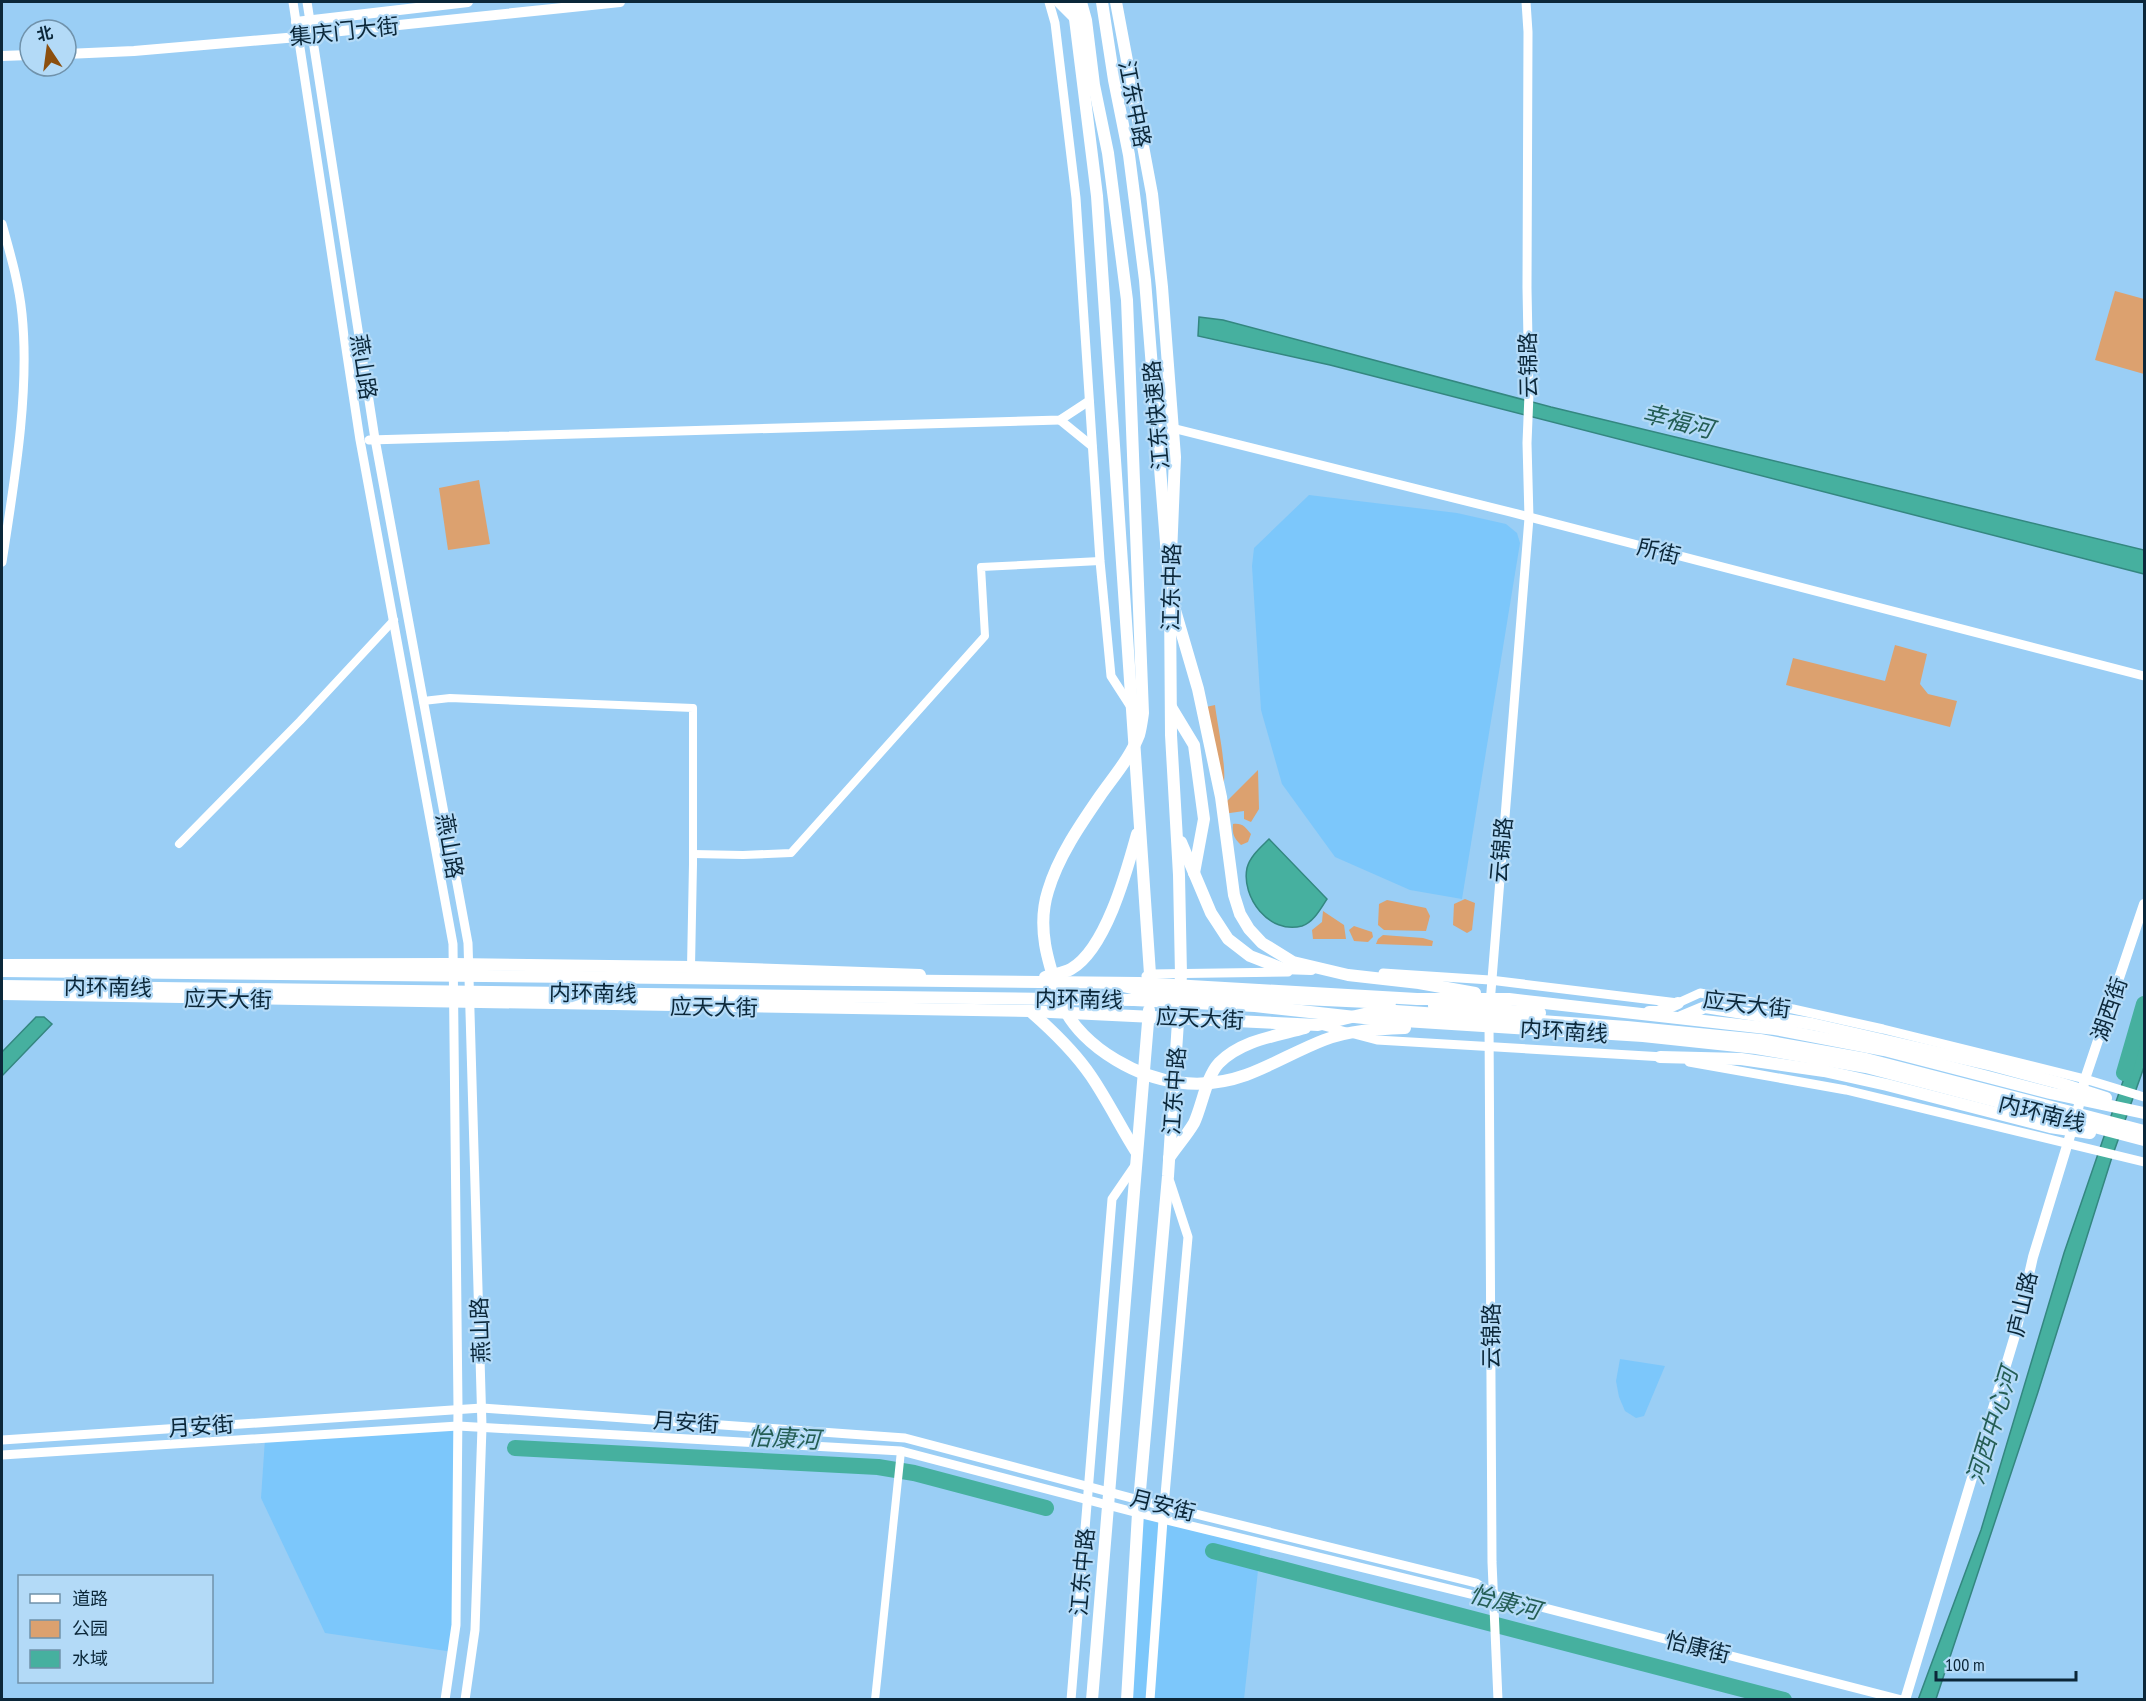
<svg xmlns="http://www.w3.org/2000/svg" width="2146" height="1701" font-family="'PT Sans Narrow','Noto Sans SC',sans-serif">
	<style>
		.built { fill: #7cc7fb }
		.green { fill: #dca16f }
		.water { fill: #46b09f; stroke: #348780; stroke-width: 1.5 }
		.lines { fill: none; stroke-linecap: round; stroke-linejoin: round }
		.river { stroke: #46b09f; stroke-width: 16 }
		.minor { stroke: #fff; stroke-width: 8 }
		.tertiary { stroke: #fff; stroke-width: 9 }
		.secondary { stroke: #fff; stroke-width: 10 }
		.primary { stroke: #fff; stroke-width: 12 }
		.trunk { stroke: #fff; stroke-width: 12 }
		.labels { text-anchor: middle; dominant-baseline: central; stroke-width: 4.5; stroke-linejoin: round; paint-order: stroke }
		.street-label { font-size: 22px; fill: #0b2739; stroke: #b3daf7 }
		.water-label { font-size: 24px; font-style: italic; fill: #255e55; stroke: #b3daf7 }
	</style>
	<rect width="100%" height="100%" fill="#9acef5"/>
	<g class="built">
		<path d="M1309,495L1457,513L1506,524L1517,533L1520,543L1462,899L1410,890L1335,857L1282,784L1261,710L1252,566L1254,548Z"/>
		<path d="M1620,1359L1665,1366L1644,1416L1636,1418L1625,1411L1619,1397L1616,1381Z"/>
		<path d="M458,1426L453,1652L325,1633L261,1498L265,1439Z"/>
		<path d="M1138,1513L1261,1543L1244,1699L1127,1700Z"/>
	</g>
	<g class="green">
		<path d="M2115,291L2144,299V374L2095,360Z"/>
		<path d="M479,480L490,544L448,550L439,488Z"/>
		<path d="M1895,645L1927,654L1920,684L1928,694L1957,701L1950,727L1786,685L1793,658L1885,681Z"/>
		<path d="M1215,705C1217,723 1228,772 1223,786L1206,707Z"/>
		<path d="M1258,770L1259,809L1251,822L1244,819V811L1223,814L1220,808Z"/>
		<path d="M1233,824C1243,823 1245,827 1251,834L1248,842L1241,845C1234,838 1232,834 1233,824Z"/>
		<path d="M1465,899L1475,903L1472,930L1467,933L1453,925L1454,904Z"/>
		<path d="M1387,900L1426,908L1430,916L1426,931L1384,930L1378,925L1379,904Z"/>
		<path d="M1323,911L1344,925L1346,939H1313L1312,930L1322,922Z"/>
		<path d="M1354,926L1372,932L1373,937L1368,942L1354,941L1349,930Z"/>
		<path d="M1383,935L1423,938L1433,941L1432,946L1376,944L1378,939Z"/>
	</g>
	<g class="water">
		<path d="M1199,317L1223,320L1551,407L2144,550V574L1330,365L1198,336Z"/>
		<path d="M1269,839L1327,899C1321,908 1314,922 1302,926C1269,935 1241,897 1247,868C1250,856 1261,847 1269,839Z"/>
		<path d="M36,1017H44L52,1024L2,1076V1052Z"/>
		<path d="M2144,1020V1067L2112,1157L2038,1392L1936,1699L1918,1700L1981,1530L2064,1253Z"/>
	</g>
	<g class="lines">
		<g class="river">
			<path d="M2124,1073L2144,1004"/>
			<path d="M515,1448L878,1467L914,1473L1046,1508"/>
			<path d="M1213,1551L1784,1700"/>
		</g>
		<g class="minor">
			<path d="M423,701L450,698L693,708V864L691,967"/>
			<path d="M179,844L300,721L394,620"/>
			<path d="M693,854L743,855L791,853L985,636L981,567L1100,561"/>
			<path d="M875,1700L901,1451"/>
		</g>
		<g class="tertiary">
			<path d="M293,2L360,440L453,944L458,1408L456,1625L445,1700"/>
			<path d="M307,2L375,439L468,943L482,1427L475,1630L465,1700"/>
			<path d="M1049,2L1055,23L1076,198L1100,561L1111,676L1131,707"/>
			<path d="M2,224C10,253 19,283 22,314C30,392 14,484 2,562"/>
			<path d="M1060,420L1092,446"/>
			<path d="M1172,428L1510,512L2144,676"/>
			<path d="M369,440L1060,420L1089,401"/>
			<path d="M1383,973L1490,980L1678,1003L1700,993L1793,1009L1883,1029L2085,1079L2144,1097"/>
			<path d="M1146,976L1150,974L1288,972"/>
			<path d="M1490,1004L1529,518L1527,443L1529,394L1527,288L1528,32L1526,2"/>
			<path d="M1489,1021L1492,1562L1498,1700"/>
			<path d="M1320,1025L1377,1040L1664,1057"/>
			<path d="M1689,1062L1846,1090L2144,1162"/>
			<path d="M2,1440L482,1408L905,1438L1139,1500L1476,1583L1494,1595"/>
			<path d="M2,1455L458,1426L901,1451L1138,1513L1478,1596L1494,1595L1902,1700"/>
			<path d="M1071,1700L1112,1199L1136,1164"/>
			<path d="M1150,1700L1164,1506L1188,1237L1170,1182"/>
		</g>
		<g class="secondary">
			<path d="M1058,2L1075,19"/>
			<path d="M296,22L468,2"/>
			<path d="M66,54L134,51L298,37L312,34L620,2"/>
			<path d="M2,56L30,55"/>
			<path d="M1905,1700L2016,1332L2033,1257L2077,1113L2085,1079L2144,904"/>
		</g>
		<g class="primary">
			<path d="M1071,2L1075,19L1097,196L1150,974L1149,993"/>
			<path d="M1116,2L1152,194L1162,287L1175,457L1171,555"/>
			<path d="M1171,707L1194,745L1204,819L1194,873"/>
			<path d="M1181,842L1211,913L1228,939L1250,956L1281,968L1311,969"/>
			<path d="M2,965L453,964L691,967L920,975"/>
			<path d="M1045,977C1053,974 1064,973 1071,969C1106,949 1127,870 1137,834"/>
			<path d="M1123,986L1149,992L1390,1003"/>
			<path d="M2,994L1030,1011L1318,1025L1381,1010L1627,1027L1760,1040L1866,1059L2144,1131"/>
			<path d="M1434,1006L1540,1013"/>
			<path d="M1030,1011C1053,1031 1074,1051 1091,1076C1108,1101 1121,1128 1137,1153"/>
			<path d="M1649,1012H1658L1678,1003"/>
			<path d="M1169,1158C1177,1146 1187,1135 1194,1123C1202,1106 1206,1077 1219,1063C1242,1040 1276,1036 1305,1028"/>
			<path d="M1092,1700L1149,1010"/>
			<path d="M1127,1700L1138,1513L1168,1176L1181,975L1179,875L1171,735L1170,596"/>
		</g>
		<g class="trunk">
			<path d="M1081,2L1086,20L1094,85L1108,153L1127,300L1143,713C1142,720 1141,728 1139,735C1130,758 1114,776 1100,796C1080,825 1058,857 1048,891C1036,929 1049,965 1061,1001C1070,1026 1094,1047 1116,1060C1156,1084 1201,1091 1246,1075C1273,1065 1298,1050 1324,1040C1350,1030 1378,1029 1405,1028"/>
			<path d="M1102,2L1114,80L1129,155L1145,280L1170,593L1198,689L1221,797L1234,895L1240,914L1249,929L1262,943L1293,962L1348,975L1419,983L1475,993"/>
			<path d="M2,971L1139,983L1417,999H1509L1775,1029L1884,1050L2050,1093L2144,1113"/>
			<path d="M2,986L1134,1000L1255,1006L1373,1019L1643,1036L1756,1048L1866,1067L2144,1140"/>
			<path d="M1681,1017L1705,1007L1812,1024L1992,1065L2059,1083L2106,1098"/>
			<path d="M1660,1057L1741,1059L1824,1071L1887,1085L2050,1127L2090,1133"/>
		</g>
	</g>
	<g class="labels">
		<g class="street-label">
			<text transform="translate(344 31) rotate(-6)">集庆门大街</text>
			<text transform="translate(1135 104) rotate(79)">江东中路</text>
			<text transform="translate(1528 365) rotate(-91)">云锦路</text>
			<text transform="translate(364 367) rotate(81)">燕山路</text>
			<text transform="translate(1156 415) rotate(-95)">江东快速路</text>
			<text transform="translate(1659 551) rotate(14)">所街</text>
			<text transform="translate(1171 587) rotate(-89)">江东中路</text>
			<text transform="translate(450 846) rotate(80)">燕山路</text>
			<text transform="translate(1501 850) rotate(-85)">云锦路</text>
			<text transform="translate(108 987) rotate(1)">内环南线</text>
			<text transform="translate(593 993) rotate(1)">内环南线</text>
			<text transform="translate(228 999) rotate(1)">应天大街</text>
			<text transform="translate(1079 999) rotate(1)">内环南线</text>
			<text transform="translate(1747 1004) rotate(7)">应天大街</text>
			<text transform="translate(714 1007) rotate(1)">应天大街</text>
			<text transform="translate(2109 1009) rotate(-71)">湖西街</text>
			<text transform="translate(1200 1018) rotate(3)">应天大街</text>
			<text transform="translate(1564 1031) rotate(4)">内环南线</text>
			<text transform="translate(1174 1091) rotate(-86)">江东中路</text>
			<text transform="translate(2042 1113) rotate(14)">内环南线</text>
			<text transform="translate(2022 1304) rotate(-77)">庐山路</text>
			<text transform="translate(480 1330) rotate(-92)">燕山路</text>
			<text transform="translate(1491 1336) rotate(-90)">云锦路</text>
			<text transform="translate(686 1422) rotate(4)">月安街</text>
			<text transform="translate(201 1426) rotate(-4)">月安街</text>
			<text transform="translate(1163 1505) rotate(14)">月安街</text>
			<text transform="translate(1082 1572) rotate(-85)">江东中路</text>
			<text transform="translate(1698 1647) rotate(14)">怡康街</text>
		</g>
		<g class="water-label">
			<text transform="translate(1678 421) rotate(14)">幸福河</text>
			<text transform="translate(1992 1426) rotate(-73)">河西中心河</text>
			<text transform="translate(784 1438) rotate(3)">怡康河</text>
			<text transform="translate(1505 1602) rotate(15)">怡康河</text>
		</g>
	</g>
	<rect width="2146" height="1701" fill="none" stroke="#0b2739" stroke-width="6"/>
	<rect x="18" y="1575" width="195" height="108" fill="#b3daf7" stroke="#7092ab" stroke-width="1.5"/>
	<rect x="30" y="1594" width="30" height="9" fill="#ffffff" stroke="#7092ab" stroke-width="1.5"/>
	<text x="72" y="1605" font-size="18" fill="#0b2739">道路</text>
	<rect x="30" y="1620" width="30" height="18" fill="#dca16f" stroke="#7092ab" stroke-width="1.5"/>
	<text x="72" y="1635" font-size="18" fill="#0b2739">公园</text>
	<rect x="30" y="1650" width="30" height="18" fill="#46b09f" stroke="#7092ab" stroke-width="1.5"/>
	<text x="72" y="1665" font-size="18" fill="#0b2739">水域</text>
	<g transform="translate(48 48) rotate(347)"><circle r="28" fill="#b3daf7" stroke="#7092ab" stroke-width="1.5"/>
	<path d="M0-4.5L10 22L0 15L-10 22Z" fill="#8c4f0e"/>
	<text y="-9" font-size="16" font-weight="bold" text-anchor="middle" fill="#0b2739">北</text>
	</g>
	<path d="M1936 1671v9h140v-9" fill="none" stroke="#0b2739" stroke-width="3"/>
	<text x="1945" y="1671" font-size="18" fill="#0b2739" stroke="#b3daf7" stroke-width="4.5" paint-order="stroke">100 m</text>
</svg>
